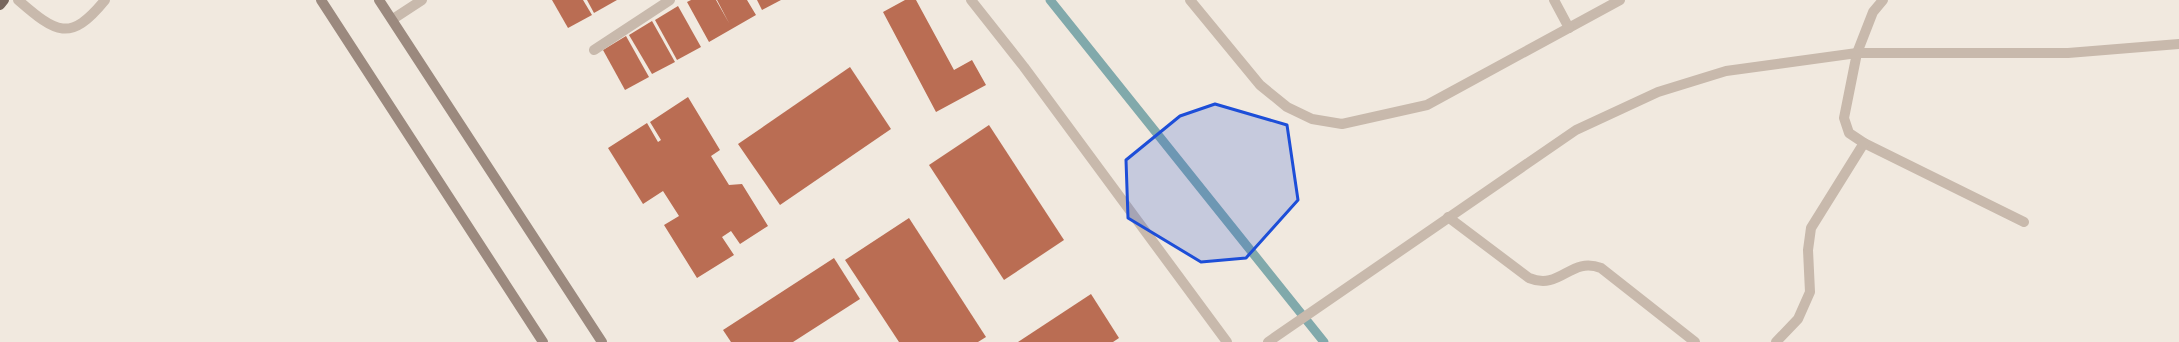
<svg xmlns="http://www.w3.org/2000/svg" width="2179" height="342" font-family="Lato,sans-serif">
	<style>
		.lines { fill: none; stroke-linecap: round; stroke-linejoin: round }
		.stream { stroke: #81a9ab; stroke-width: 9 }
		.building { fill: #ba6d53 }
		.lane { stroke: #c8b9ac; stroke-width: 10 }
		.street { stroke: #c8b9ac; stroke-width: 10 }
		.secondary { stroke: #9b897e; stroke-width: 10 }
		.primary { stroke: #77665d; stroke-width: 10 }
		.marked { fill: #1d4ed8; fill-opacity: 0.2; stroke: #1d4ed8; stroke-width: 3; stroke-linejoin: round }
	</style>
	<rect width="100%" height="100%" fill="#f1e9df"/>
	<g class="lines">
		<path class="stream" d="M1050,0L1324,342"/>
	</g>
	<g class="building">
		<path d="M552,0H583L592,15L568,28Z"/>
		<path d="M587,0H617L594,13Z"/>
		<path d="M691,0H716L729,23L717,0H747L756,15L709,42L687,2Z"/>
		<path d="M757,0H781L762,10Z"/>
		<path d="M905,0H916L954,70L972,60L986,85L936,112L883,12Z"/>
		<path d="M678,6L701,47L677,60L655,20Z"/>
		<path d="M652,21L675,62L652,74L629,35Z"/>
		<path d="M626,36L649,77L625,90L603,50Z"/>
		<path d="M850,67L891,129L780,205L738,144Z"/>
		<path d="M688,97L720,150L711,156L729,185L742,184L768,226L740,244L731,231L722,237L734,255L697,278L664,225L679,216L663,191L643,204L608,148L647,123L658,142L661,140L650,122Z"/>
		<path d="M989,125L1064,240L1004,280L929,165Z"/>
		<path d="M909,218L986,337L978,342H899L845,260Z"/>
		<path d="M834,258L860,299L793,342H731L723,330Z"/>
		<path d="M1091,294L1119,338L1113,342H1018Z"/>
	</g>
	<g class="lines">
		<g class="lane">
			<path d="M18,0C56,33 70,43 105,0"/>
			<path d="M393,19L422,0"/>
			<path d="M594,50L670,0"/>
		</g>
		<g class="street">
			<path d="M971,0L1024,67L1227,342"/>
			<path d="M1190,0L1260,85L1287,107L1312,119L1342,124L1427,105L1620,0"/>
			<path d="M1554,0L1569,28"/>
			<path d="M1883,0L1873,12L1857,53L1844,118L1849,133L1864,143L2024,222"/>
			<path d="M1448,217L1529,278C1561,291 1570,256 1601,268L1695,342"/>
			<path d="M1268,342L1576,130L1658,92L1726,71L1857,53H2068L2179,44"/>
			<path d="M1776,342L1798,319L1810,292L1808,250L1811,228L1864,143"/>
		</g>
		<g class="secondary">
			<path d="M321,0L543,342"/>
			<path d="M379,0L602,342"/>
		</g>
		<path class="primary" d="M0,5L4,0"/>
	</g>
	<path class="marked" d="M1215,104L1287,125L1298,200L1246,258L1201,262L1128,218L1126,160L1180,116Z"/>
</svg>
